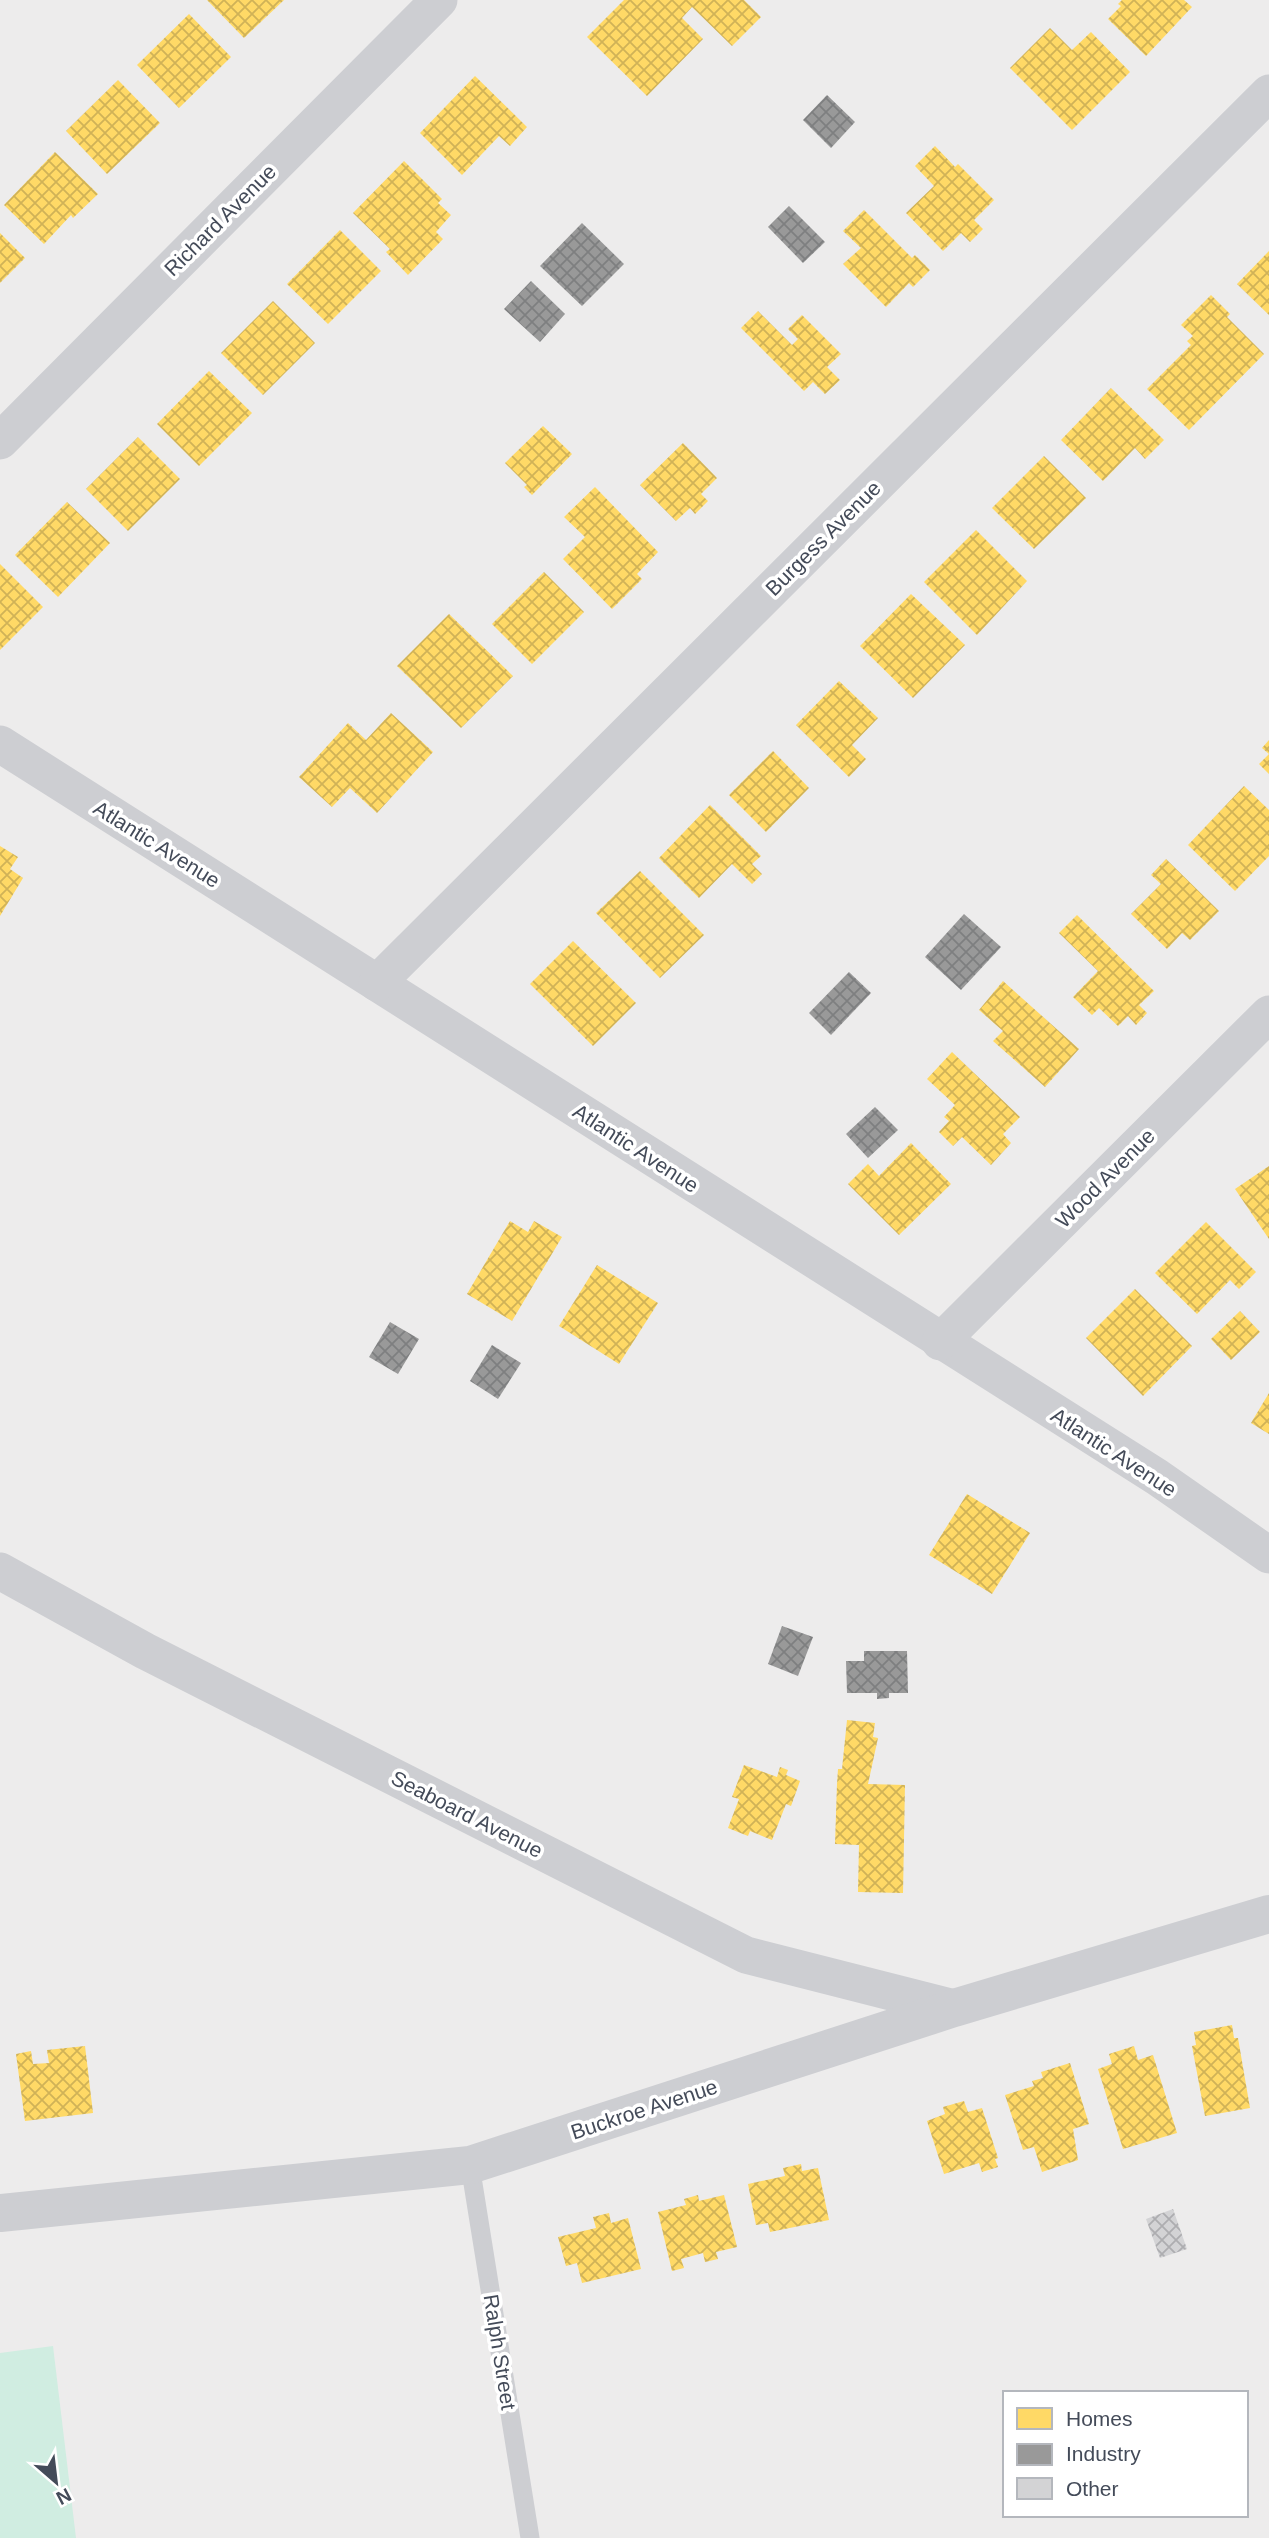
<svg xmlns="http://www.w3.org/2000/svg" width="1269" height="2538" font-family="Arial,sans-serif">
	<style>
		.garden { fill: #d0ede1 }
		.homes { fill: url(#homes-cross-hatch) }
		.industry { fill: url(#industry-cross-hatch) }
		.building { fill: url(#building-cross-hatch) }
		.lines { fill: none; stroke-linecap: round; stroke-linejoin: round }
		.service { stroke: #cdced2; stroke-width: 19 }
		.minor { stroke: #cdced2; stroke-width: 37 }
		.tertiary { stroke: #cdced2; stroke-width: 38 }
		.labels { text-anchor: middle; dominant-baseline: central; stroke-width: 7; stroke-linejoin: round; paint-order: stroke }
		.street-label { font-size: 21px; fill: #444b59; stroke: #fff }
	</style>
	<defs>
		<pattern id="homes-cross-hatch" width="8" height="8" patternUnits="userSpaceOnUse" patternTransform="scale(1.75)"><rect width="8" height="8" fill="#ffd966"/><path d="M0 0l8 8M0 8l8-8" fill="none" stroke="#d0b257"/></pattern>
		<pattern id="industry-cross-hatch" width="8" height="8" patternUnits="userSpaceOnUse" patternTransform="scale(1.75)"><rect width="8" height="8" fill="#999"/><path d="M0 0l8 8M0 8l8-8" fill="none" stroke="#7e7f80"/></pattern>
		<pattern id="building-cross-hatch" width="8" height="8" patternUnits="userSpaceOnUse" patternTransform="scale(1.75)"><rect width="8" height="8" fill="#d3d3d5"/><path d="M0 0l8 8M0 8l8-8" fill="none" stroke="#adadb0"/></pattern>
	</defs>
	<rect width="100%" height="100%" fill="#edecec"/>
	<path class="garden" d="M53,2346L76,2538H0V2353Z"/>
	<g class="homes">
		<path d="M207,0H284L244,38Z"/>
		<path d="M624,0H744L761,17L732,46L692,7L682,18L703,39L647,96L587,37Z"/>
		<path d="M1122,0H1184L1192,7L1146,56L1108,19L1121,6L1118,4Z"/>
		<path d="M189,14L231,57L179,108L137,65Z"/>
		<path d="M1050,28L1072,50L1091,32L1130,72L1072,130L1010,68Z"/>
		<path d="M475,76L527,127L510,146L499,136L462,175L420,133Z"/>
		<path d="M118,80L160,123L107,174L66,131Z"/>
		<path d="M935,146L955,167L958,164L994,200L974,220L983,229L970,242L961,233L943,251L906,213L934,186L915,166Z"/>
		<path d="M55,152L98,194L73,218L71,215L44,244L4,205Z"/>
		<path d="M404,161L442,199L438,203L451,215L436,232L443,239L408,275L386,252L390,249L353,213Z"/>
		<path d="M864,210L912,258L915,255L930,270L913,287L909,283L886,307L843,264L861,248L843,231Z"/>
		<path d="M340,230L381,271L328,324L287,284Z"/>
		<path d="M0,233L25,258L0,283Z"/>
		<path d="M1269,251V315L1237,284Z"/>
		<path d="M1211,295L1230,314L1227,317L1264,354L1189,430L1147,389L1191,345L1187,341L1193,336L1181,325Z"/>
		<path d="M273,301L315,343L263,395L221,353Z"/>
		<path d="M758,311L792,345L798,339L788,329L802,315L841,354L827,367L840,380L825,394L813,382L804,391L741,328Z"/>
		<path d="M209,371L252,413L199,466L157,424Z"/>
		<path d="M1111,388L1164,440L1145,459L1135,448L1103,481L1061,440Z"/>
		<path d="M543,426L572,454L532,495L524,487L527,485L505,463Z"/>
		<path d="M138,437L180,479L128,531L86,489Z"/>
		<path d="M683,443L717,478L701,494L708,501L695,514L690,508L676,521L640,485Z"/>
		<path d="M1044,456L1086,498L1034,549L992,508Z"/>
		<path d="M595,487L658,552L637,574L642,579L612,609L563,559L585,537L564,517Z"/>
		<path d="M67,502L110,543L58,597L15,555Z"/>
		<path d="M976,530L1027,581L977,635L924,582Z"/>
		<path d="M0,564L43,607L0,650Z"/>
		<path d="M544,572L584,612L532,664L492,624Z"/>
		<path d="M911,594L965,645L913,698L860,646Z"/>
		<path d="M449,614L513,676L461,728L397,666Z"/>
		<path d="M839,681L878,718L852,745L866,759L849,777L796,725Z"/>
		<path d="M391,713L433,752L377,813L350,788L332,807L299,777L348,723L366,740Z"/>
		<path d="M1269,740V774L1259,764L1269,754L1262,748Z"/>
		<path d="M773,751L809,788L766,832L729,795Z"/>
		<path d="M1244,786L1269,810V856L1235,891L1188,845Z"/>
		<path d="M710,805L761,856L752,864L762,874L752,884L732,864L699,898L659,858Z"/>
		<path d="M0,846L18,857L10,869L23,878L0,916Z"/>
		<path d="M1166,859L1219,911L1190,940L1182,933L1167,949L1131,914L1161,884L1151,875Z"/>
		<path d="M640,871L704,935L660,978L596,913Z"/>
		<path d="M1077,915L1154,991L1139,1005L1147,1013L1136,1025L1128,1016L1118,1026L1099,1008L1092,1015L1073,997L1098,971L1059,933Z"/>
		<path d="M573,941L636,1003L593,1046L530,984Z"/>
		<path d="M1003,981L1079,1049L1045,1087L993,1041L1003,1031L979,1010Z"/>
		<path d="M952,1052L1020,1117L1003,1134L1011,1143L991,1165L962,1137L953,1146L939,1132L949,1121L944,1117L955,1105L927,1079Z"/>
		<path d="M911,1143L951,1184L899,1235L848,1184L868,1164L879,1176Z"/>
		<path d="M1269,1166V1239L1235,1189Z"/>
		<path d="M510,1221L528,1232L534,1221L562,1237L512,1321L467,1294Z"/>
		<path d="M1206,1222L1256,1272L1239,1289L1230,1280L1197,1314L1155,1273Z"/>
		<path d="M597,1265L658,1303L619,1364L559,1326Z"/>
		<path d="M1135,1289L1192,1346L1143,1396L1086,1338Z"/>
		<path d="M1240,1311L1260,1332L1231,1360L1211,1339Z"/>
		<path d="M1269,1393V1434L1251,1423Z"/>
		<path d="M967,1494L1030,1533L992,1594L929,1555Z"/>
		<path d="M847,1720L875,1723L873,1737L878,1738L868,1784L905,1785L903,1893L858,1892L859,1845L835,1844L837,1784L838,1769H842Z"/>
		<path d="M744,1765L777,1777L780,1767L788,1770L786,1775L800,1781L791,1806L786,1804L772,1840L750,1831L748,1836L728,1828L739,1799L732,1797Z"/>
		<path d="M1232,2025L1234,2038H1238L1250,2108L1205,2116L1192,2046L1196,2045L1194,2032Z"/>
		<path d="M85,2046L93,2113L25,2121L16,2054L31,2051L33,2064L49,2063L47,2050Z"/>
		<path d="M1134,2046L1138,2060L1153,2055L1177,2133L1123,2149L1098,2069L1112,2064L1109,2054Z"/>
		<path d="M1070,2063L1089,2124L1073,2129L1078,2160L1042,2172L1034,2147L1023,2150L1005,2095L1034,2086L1032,2081L1043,2078L1041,2072Z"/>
		<path d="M964,2101L968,2112L982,2108L998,2158L995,2159L998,2167L982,2172L979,2163L944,2174L927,2121L945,2114L943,2107Z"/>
		<path d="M801,2164L802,2171L818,2168L829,2220L770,2232L768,2223L756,2225L748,2184L785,2176L783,2168Z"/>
		<path d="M698,2195L699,2201L724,2195L737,2247L716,2252L718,2259L705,2262L703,2253L681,2259L684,2268L672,2271L658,2212L686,2205L684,2199Z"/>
		<path d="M609,2213L611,2223L628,2218L641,2269L582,2283L577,2263L566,2266L558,2237L596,2228L593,2217Z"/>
	</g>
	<g class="industry">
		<path d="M827,95L855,122L831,148L803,120Z"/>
		<path d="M789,206L825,242L803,263L768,227Z"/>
		<path d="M582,223L624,264L582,306L540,266Z"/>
		<path d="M531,281L565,314L540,342L504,309Z"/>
		<path d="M964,914L1001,947L961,990L925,957Z"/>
		<path d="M849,972L871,993L831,1035L809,1013Z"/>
		<path d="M875,1107L898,1130L868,1158L846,1134Z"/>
		<path d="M390,1322L419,1339L398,1374L369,1357Z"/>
		<path d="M492,1345L521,1363L498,1399L470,1381Z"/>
		<path d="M782,1626L813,1637L798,1676L768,1664Z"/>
		<path d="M864,1651H907L908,1693H889V1698L877,1699V1693H847L846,1661H864Z"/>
	</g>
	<path class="building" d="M1173,2209L1187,2249L1160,2258L1146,2219Z"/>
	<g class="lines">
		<path class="service" d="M470,2165L530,2538"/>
		<g class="minor">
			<path d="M0,441L439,0"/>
			<path d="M0,744L1157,1477L1269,1555"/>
			<path d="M377,983L1269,93"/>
			<path d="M940,1342L1269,1014"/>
			<path d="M0,1571L145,1651L746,1955L954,2008"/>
		</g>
		<path class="tertiary" d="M0,2213L470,2165L954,2008L1269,1914"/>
	</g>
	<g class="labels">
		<g class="street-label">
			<text transform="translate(220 220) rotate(-45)">Richard Avenue</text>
			<text transform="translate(823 538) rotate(-45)">Burgess Avenue</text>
			<text transform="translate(157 844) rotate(32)">Atlantic Avenue</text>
			<text transform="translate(636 1148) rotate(33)">Atlantic Avenue</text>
			<text transform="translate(1105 1178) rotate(-45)">Wood Avenue</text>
			<text transform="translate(1114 1452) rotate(33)">Atlantic Avenue</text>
			<text transform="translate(467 1814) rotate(27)">Seaboard Avenue</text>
			<text transform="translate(644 2109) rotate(-18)">Buckroe Avenue</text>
			<text transform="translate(500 2352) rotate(81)">Ralph Street</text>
		</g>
	</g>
	<rect x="1003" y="2391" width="245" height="126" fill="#ffffff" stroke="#b4b7bd" stroke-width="2"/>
	<rect x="1017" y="2408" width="35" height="21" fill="#ffd966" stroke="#b4b7bd" stroke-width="2"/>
	<text x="1066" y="2426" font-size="21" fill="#444b59">Homes</text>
	<rect x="1017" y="2444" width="35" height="21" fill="#999999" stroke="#b4b7bd" stroke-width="2"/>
	<text x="1066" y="2461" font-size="21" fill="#444b59">Industry</text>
	<rect x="1017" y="2478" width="35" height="21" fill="#d3d3d5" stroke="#b4b7bd" stroke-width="2"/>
	<text x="1066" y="2496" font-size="21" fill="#444b59">Other</text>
	<g transform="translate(56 2482) rotate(152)" stroke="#ffffff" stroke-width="5" paint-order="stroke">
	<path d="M0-5L12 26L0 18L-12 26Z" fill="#444b59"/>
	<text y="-10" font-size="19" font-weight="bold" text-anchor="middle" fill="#444b59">N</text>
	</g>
</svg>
